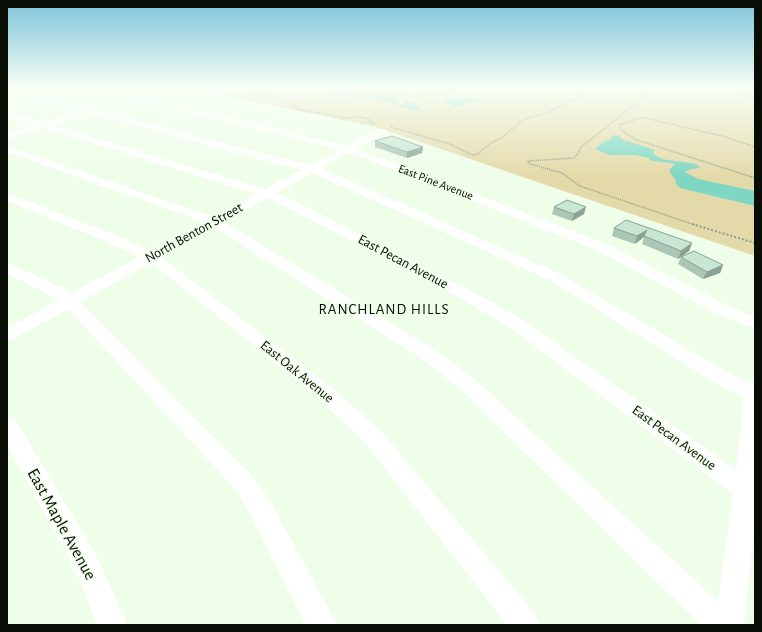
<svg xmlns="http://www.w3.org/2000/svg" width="762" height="632" font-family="'Alegreya Sans',sans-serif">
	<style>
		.green { fill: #e4daa9 }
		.water { fill: #7ed7c3 }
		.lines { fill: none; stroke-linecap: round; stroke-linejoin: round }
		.path-far1 { stroke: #919d8d; stroke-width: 1.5; stroke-dasharray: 1 1; stroke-linecap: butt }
		.path { stroke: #919d8d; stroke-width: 2; stroke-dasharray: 2 2; stroke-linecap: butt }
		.minor { fill: #fff; fill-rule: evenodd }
		.wall { fill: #abc6b5 }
		.shaded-wall { fill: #8ba194 }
		.building { fill: #c7e6d3; stroke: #8ba194 }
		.labels { text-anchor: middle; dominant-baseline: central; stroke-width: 3; stroke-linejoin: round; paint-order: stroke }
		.far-street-label { font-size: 12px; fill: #080e06; stroke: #eefee8 }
		.street-label { font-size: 14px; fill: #080e06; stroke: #eefee8 }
		.neighbourhood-label { font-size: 15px; letter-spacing: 1px; fill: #080e06; stroke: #eefee8 }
		.near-street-label { font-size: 17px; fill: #080e06; stroke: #eefee8 }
	</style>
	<rect width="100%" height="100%" fill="#eefee8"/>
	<path class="green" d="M188,88H755V256L376,127Z"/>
	<g class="water">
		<path d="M330,93L392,97L398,98L394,100L400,104L407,106L403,102L407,101L418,107L419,110H410L387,101Z"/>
		<path d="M450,97L482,99L455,107L443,101Z"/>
		<path d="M615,135L619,136L624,140L655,150L653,154L662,159L696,164L700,168L691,169L685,172L698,179L755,191V206L680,188L676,184V181L669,171L675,164C666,162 658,162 650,160L649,158L636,155H609L595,149L603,142L612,139L611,137Z"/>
	</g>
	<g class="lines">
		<g class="path-far1">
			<path d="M242,88L282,99L298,109L346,118L361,117L368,119L374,124"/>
			<path d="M316,88L415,97L465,88"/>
			<path d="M647,88L639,101L580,148L579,152L574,158L528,161L530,164L562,173L580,186L695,225"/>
			<path d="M733,88L755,99"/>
			<path d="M153,91L163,88"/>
			<path d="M391,127L450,144L472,155L478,154L489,144L501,138L525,119L549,112L576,98L589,88"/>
			<path d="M755,147L726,137L645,118H640L620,125V128L626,134L637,140L755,178"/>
		</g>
		<path class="path" d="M692,224L755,243"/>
		<g class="minor">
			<path d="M7,88H14C114,112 211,141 310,165L339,150L95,88H111L346,146L378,129H384L386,131L384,133L356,149L604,243L729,306L755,318V329L717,314L594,249L356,155L348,153L321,168L560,274L739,379L755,384V523L744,625H701L458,387L424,360L214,227L161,257L331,387L382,432L536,615L541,625H507L366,444L317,397L156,266L150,263L80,302L253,477L269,499L337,625H306L251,515L237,491L68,309L13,339L7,341V328L59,300L7,273V263L69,291L71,293L139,257L108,242L7,201V193L118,236L150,251L204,222L7,152V146L214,217L256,194L43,128L7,139V133L34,125L7,117V111L43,122L83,110L7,91ZM93,113L204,145L302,170L265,189L53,125ZM313,173L550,280L725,389L744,397L736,470L521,319L476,294L285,196L276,193ZM267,198L277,202L464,300L509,327L733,494L718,601L472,377L438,352L224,222Z"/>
			<path d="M7,417L15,419L96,555L114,594L127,625H97L85,592L66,553L7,445Z"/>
		</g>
	</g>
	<g class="wall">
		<path d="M375,141L423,147L422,153L407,158L375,147Z"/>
		<path d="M554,207L584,214L572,221L552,214Z"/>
		<path d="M614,228L692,243L689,251L681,257L723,265L720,273L703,279L678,264L681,257L678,259L642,244L644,237L635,244L612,236Z"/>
	</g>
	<g class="shaded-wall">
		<path d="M423,147L422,153L407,158V152Z"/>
		<path d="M586,207L584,214L572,221L574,214Z"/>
		<path d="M647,230L644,237L635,244L637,236Z"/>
		<path d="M692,243L689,251L678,259L681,251Z"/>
		<path d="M723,265L720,273L703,279L707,272Z"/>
	</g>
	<g class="building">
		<path d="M392,136L423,147L407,152L375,141Z"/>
		<path d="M567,200L586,207L574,214L554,207Z"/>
		<path d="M626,220L692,243L681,251L644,236L647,230L637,236L614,228Z"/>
		<path d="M694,251L723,265L707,272L681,257Z"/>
	</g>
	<linearGradient id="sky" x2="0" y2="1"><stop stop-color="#7dc2d9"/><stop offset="0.5" stop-color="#f7fff5"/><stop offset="1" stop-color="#f7fff5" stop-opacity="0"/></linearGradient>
	<rect width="762" height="177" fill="url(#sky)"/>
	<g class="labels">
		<g class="far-street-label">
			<text transform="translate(436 182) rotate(21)">East Pine Avenue</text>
		</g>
		<g class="street-label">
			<text transform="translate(194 233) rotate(-29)">North Benton Street</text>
			<text transform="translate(403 262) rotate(28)">East Pecan Avenue</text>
			<text transform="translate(297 372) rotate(39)">East Oak Avenue</text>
			<text transform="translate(674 438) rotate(36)">East Pecan Avenue</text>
		</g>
		<g class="neighbourhood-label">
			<text x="384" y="309">RANCHLAND HILLS</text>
		</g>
		<g class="near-street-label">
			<text transform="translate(62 524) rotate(61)">East Maple Avenue</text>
		</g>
	</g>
	<rect width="762" height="632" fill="none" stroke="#080e06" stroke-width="16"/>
</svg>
